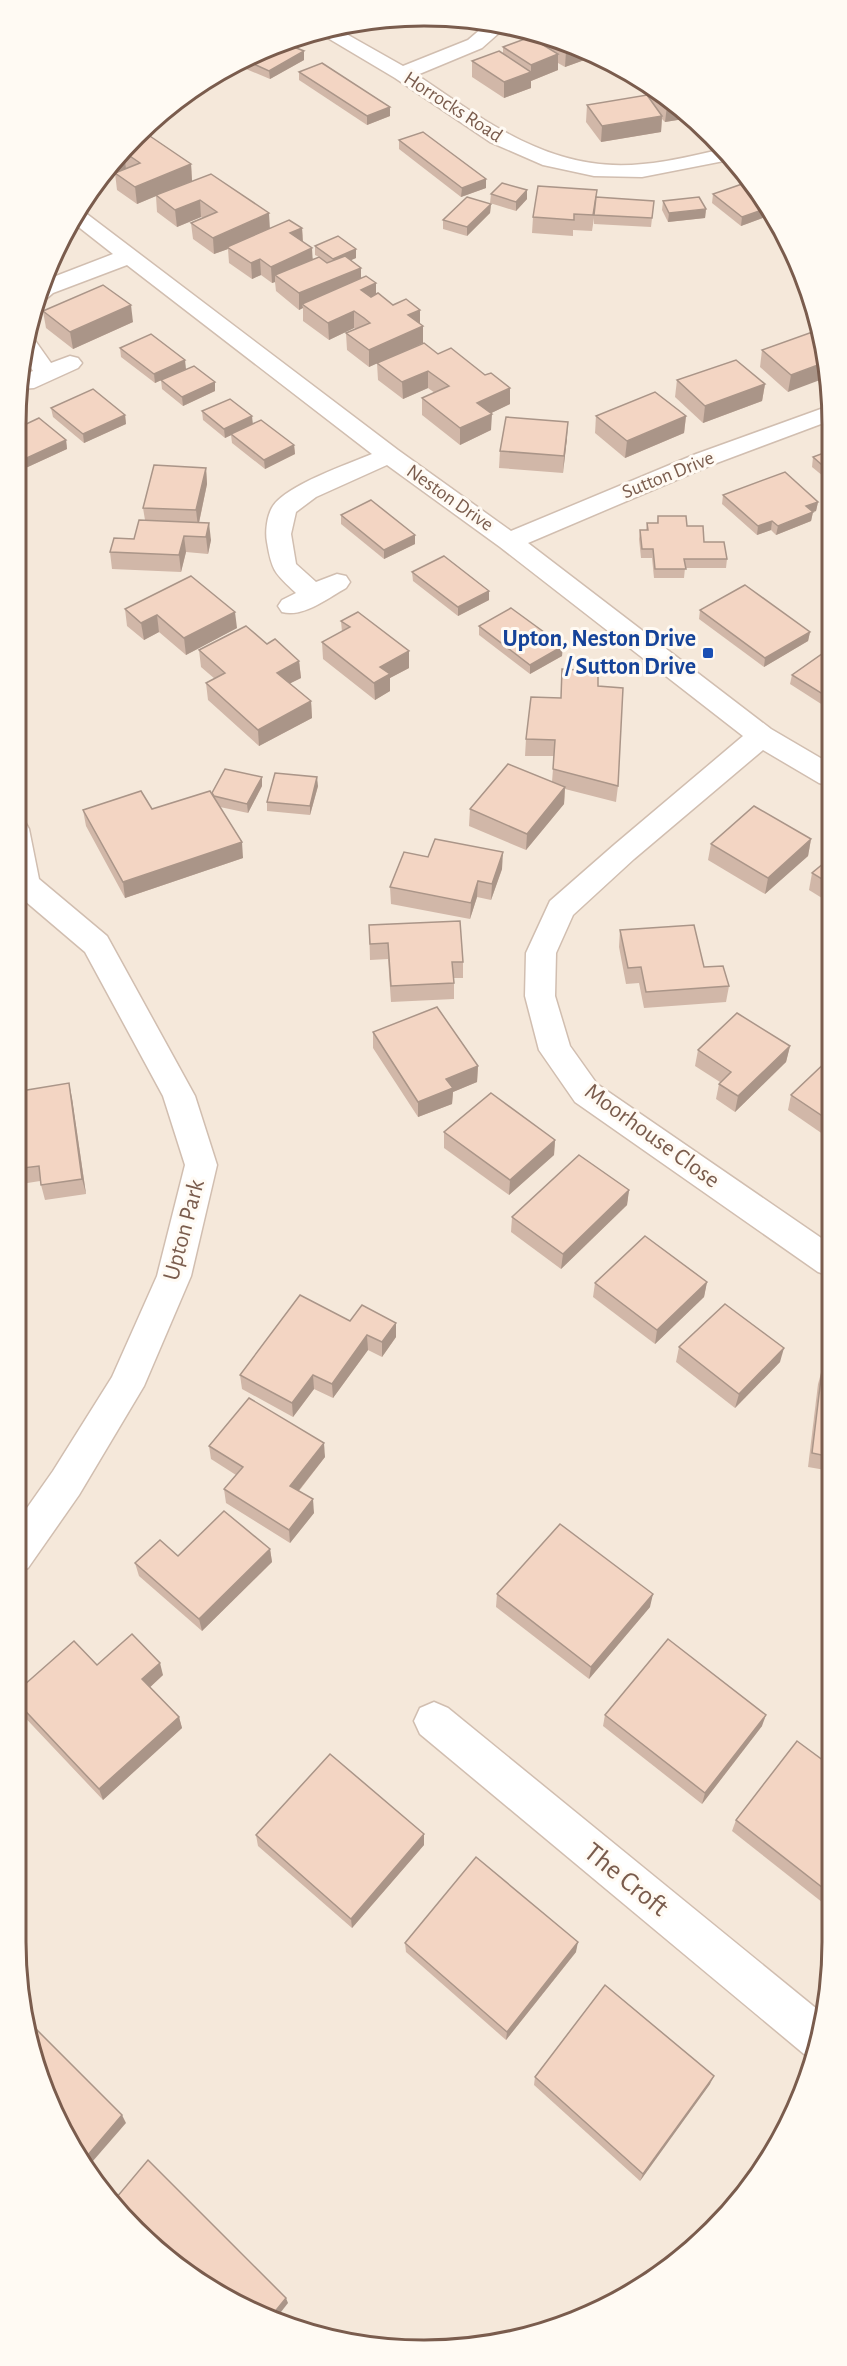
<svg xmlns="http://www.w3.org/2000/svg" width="847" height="2366" font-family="'Alegreya Sans',sans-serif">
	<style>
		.residential { fill: #f5e8da }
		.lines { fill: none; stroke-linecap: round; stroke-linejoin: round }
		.street-casing { stroke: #d1beb0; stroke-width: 3 }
		.street { fill: #fff; fill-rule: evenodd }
		.wall { fill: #d1b7a8 }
		.shaded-wall { fill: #aa9588 }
		.building { fill: #f3d5c3; stroke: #aa9588; stroke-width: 1.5 }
		.transit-dot { fill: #1a4fb4; stroke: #fffaf3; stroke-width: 2 }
		.labels { text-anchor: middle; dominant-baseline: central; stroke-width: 6; stroke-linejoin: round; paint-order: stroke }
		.far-street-label { font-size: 20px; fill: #7a5c4d; stroke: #fffaf3 }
		.transit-label { font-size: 24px; font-weight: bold; fill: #164399; stroke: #fffaf3; text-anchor: end }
		.street-label { font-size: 24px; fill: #7a5c4d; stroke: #fffaf3 }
		.near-street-label { font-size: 28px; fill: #7a5c4d; stroke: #fffaf3 }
		.rim { fill: none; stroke: #7a5c4d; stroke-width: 3 }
	</style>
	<rect width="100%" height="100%" fill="#fdf6ec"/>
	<path class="residential" d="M451,16L530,29L650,84L731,154L801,267L828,370L832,1942L818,2049L790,2123L748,2191L650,2282L580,2320L504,2343L370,2347L293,2329L220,2296L116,2212L70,2146L37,2074L15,1942V424L29,317L57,243L100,175L154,116L220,70L293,37L371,18Z"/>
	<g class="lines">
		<defs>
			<g id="street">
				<path d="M489,22L508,25L482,48L417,75C487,122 552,174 643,164C670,162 698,154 724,149L734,159L642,177L594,176L543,165L490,142L395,78L316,31L334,27L403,66L468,40Z"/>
				<path d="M79,208L398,450L511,531L696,454L829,406V421L714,464L528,543L771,729L829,763V786L819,783L763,750L634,859L573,915L556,953L555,996L570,1046L597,1084L830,1244V1276L818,1272L575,1102L539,1050L525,996L526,953L550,901L614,845L743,736L500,547L387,465L316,497L296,512L291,534L296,564L316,582L337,574L346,576L350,582L346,588C328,598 303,618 282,612L278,606L282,600L296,593C275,573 272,572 267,542C265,532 267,515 273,506C287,485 348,464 372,454L127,265L53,293L46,299L36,300L43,281L113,254L71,221Z"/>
				<path d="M26,337L34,339L51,363L70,356L78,358L82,363L78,368L34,388L20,389L21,376L33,371L24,357Z"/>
				<path d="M15,819L25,822L29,829L39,879L107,936L195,1096L217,1165L191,1276L144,1386L79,1495L28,1568L15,1573V1525L53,1471L112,1377L157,1276L185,1165L163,1096L85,952L18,895H15Z"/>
				<path d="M434,1702L448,1708L823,2014L818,2049L814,2058L804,2054L420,1734L414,1721L420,1708Z"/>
			</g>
		</defs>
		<use href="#street" class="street-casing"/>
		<use href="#street" class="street"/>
	</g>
	<g class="wall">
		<path d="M372,18H397L387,24Z"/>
		<path d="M538,34H540L590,56V58L565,67L558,63V70L531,81V88L504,98L472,77V61L503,53V47L538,42Z"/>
		<path d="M281,42L304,51V60L270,79L239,66V61Z"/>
		<path d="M299,72L390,116L367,125L299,80Z"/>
		<path d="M651,84L690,118L665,122L662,119L661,132L601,142L586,122L587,105L648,97L649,85Z"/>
		<path d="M141,130L191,164L192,181L270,228H302L303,242L313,259L319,257L315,255V246L356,258L351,260L361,268V278L376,294L393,305L420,310V324L423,343L378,363L438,354L510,404L491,413V430L460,445L422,415V398L435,393L428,388L403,399L378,380L377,363L369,367L347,350L346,333L356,329L354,328L329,340L303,321V308L299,310L276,291L275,282L272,283L261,275L252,279L229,263L228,249L214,254L193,239L191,223L203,218L201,217L177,227L157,212L156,196L137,204L117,190L115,173L126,169L102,178L99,175Z"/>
		<path d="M399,140L486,179V188L461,197L399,149Z"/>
		<path d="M748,182L768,215V216L741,226L712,203L713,194Z"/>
		<path d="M597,190L596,197L654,201L651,227L594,224V218L592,231L573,230V236L532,233L533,217Z"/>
		<path d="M491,194L527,199L516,211L490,203Z"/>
		<path d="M663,201L706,209L705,218L668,222L662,210Z"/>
		<path d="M491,204L490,213L467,236L443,229V220Z"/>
		<path d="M43,311L133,322L73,349L46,328Z"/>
		<path d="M818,330L788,392L760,367L762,350Z"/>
		<path d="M120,348L186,369L215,382V391L183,406L162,389L161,380L155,383L121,357Z"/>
		<path d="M677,380L765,384L762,401L703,423L675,397Z"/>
		<path d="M51,408L125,415L126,424L84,443L53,417Z"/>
		<path d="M202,411L253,424L294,445L295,454L265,469L232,443L231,435L225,438L203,420Z"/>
		<path d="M596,416H686L684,433L625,458L595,433Z"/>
		<path d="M15,426L18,428L66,440L67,449L19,471L15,467Z"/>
		<path d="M567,438L563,473L499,468L500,451Z"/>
		<path d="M829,451V481L812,467L813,457Z"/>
		<path d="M206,468L207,484L199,523L211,540L208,554L186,552L181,572L112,569L110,552L134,539L145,520L143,508Z"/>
		<path d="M723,495L818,502L816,511L813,512L811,521L776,535L771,530L757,535L722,504Z"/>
		<path d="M829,507V522L824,517L825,508Z"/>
		<path d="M341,515L415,544L384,559L341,524Z"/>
		<path d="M658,516L687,526L704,542L727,559L726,568H685L684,578H654L652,558H641L639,539L640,530H646L647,523H657Z"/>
		<path d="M412,572L489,600L458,616L413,581Z"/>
		<path d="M125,609L237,628L186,655L159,632L144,640L127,626Z"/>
		<path d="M700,610L810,632L808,641L764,667L699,619Z"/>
		<path d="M341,621L409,668L390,678V691L375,700L323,659L322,642L342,632Z"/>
		<path d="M479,626L562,656L530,674L479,635Z"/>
		<path d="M267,644L299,661L301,678L290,683L311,701L312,718L259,746L208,700L206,683L215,679L201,667L199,650Z"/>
		<path d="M829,649V709L790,684L792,675Z"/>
		<path d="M598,686L618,786L616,802L565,789L564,804L526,850L469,826L470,809L552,782L554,756H525L526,739L560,698Z"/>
		<path d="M262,786L248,813L220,807L243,858L125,898L86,826L83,810L152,809L212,793Z"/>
		<path d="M318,786L310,815L267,811V802Z"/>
		<path d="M811,839L808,856L765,894L708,860L711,844Z"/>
		<path d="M428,857L502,869L491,900L477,897L470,919L391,904L390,887Z"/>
		<path d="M830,858V903L809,890L812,873Z"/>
		<path d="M369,925L463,962V978H454V999L391,1002L388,959L370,960Z"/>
		<path d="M620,930L704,967L729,986L726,1002L644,1008L639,983L626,984L619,947Z"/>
		<path d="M373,1032L478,1066L477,1082L453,1092L452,1104L418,1117L373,1048Z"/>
		<path d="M790,1046L786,1062L735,1112L716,1099L719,1084L720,1082L695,1066L698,1050Z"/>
		<path d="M830,1058V1139L788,1110L791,1095Z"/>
		<path d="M15,1092L72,1098L86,1194L45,1200L40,1181L15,1185Z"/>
		<path d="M444,1132L555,1140L554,1155L509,1195L444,1148Z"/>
		<path d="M629,1190L627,1205L561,1269L511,1232L512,1217Z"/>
		<path d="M707,1282L704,1297L655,1344L593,1297L595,1283Z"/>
		<path d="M350,1321L396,1323V1337L382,1357L368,1350L333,1398L314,1389L293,1417L242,1389L240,1375Z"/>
		<path d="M679,1347L780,1362L735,1408L676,1362Z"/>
		<path d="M822,1370L831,1372V1471L808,1467L818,1384Z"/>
		<path d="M209,1446L325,1457L299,1491L314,1513L290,1543L226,1503L224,1489L236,1475L211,1459Z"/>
		<path d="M270,1549L272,1562L202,1631L139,1576L135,1563L178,1556Z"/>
		<path d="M497,1594L650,1607L589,1679L496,1607Z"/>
		<path d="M97,1665L163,1675L150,1687L179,1717L182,1728L103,1800L16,1708L15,1704V1693Z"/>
		<path d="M605,1715L762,1726L702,1804L603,1726Z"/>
		<path d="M832,1767V1910L732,1831L736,1820Z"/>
		<path d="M256,1835L424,1845L352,1928L258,1846Z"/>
		<path d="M405,1943L576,1952L506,2040L406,1952Z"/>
		<path d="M535,2077L710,2084L640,2181L534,2085Z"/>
	</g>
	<g class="shaded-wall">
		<path d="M387,18H397L387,24Z"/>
		<path d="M573,49L590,56V58L565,67L566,51Z"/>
		<path d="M304,51V60L270,79L269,71Z"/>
		<path d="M558,54V70L531,81V88L504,98V82L531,72V65Z"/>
		<path d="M674,105L690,118L665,122L667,106Z"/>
		<path d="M390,107V116L367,125V116Z"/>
		<path d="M662,116L661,132L601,142L602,126Z"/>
		<path d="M124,152L126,169L102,178L101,173L119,154Z"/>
		<path d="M191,164L192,181L137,204L135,187Z"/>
		<path d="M486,179V188L461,197L462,188Z"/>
		<path d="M527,190V199L516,211V202Z"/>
		<path d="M200,200L201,217L177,227L175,210Z"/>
		<path d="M491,204L490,213L467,236V227Z"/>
		<path d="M706,209L705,218L668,222L669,213Z"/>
		<path d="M765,209L768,215V216L741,226L742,217Z"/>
		<path d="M269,213L270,230L227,247L228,249L214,254L213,238Z"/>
		<path d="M302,228L303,245L290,233Z"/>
		<path d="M312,248L313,265L275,275V282L272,283L271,267Z"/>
		<path d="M356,249V258L333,268V259Z"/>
		<path d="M260,259L261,275L252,279L251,263Z"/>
		<path d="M361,268V285L302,304L303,308L299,310V293Z"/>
		<path d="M376,283V300L361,290Z"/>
		<path d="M131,305L133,322L73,349L70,332Z"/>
		<path d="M420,310V326L408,315Z"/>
		<path d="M354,311V328L329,340L328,323Z"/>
		<path d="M423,326V343L369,367V350Z"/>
		<path d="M185,360L186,369L155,383L154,374Z"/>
		<path d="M826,362L828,370V377L788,392L791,375Z"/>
		<path d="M428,371V388L403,399L402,382Z"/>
		<path d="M215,382V391L183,406L182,397Z"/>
		<path d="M765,384L762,401L703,423L705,406Z"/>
		<path d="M510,388V404L477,420V403Z"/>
		<path d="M492,414L491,430L460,445V428Z"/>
		<path d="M125,415L126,424L84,443L83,434Z"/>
		<path d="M252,416L253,425L225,438L224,429Z"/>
		<path d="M686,416L684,433L625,458L627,441Z"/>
		<path d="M568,422L567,438L563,473L564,456Z"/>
		<path d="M66,440L67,449L19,471L18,462Z"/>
		<path d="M294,445L295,454L265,469L264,460Z"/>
		<path d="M206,468L207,484L198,527L196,510Z"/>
		<path d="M818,502L816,511L804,515L806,506Z"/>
		<path d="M813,512L811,521L776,535L778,526Z"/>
		<path d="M772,521L771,530L757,535L758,526Z"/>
		<path d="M209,523L211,540L208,554L206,537Z"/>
		<path d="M415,535V544L384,559V550Z"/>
		<path d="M184,536L186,552L181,572L179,555Z"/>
		<path d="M489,591V600L458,616V607Z"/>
		<path d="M235,612L237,628L186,655L184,638Z"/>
		<path d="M157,615L159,632L144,640L141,623Z"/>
		<path d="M810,632L808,641L764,667L765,658Z"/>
		<path d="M563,646L562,656L530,674V665Z"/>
		<path d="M409,651V668L390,678V691L375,700L374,683L380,667Z"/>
		<path d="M299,661L301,678L279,689L277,673Z"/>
		<path d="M311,701L312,718L259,746L258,730Z"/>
		<path d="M262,777V786L248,813L247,804Z"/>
		<path d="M317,777L318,786L310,815V806Z"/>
		<path d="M565,787L564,804L526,850L527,834Z"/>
		<path d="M811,839L808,856L765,894L768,878Z"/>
		<path d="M242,842L243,858L125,898L123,882Z"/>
		<path d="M503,852L502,869L491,900L492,884Z"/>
		<path d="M478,881L477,897L470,919L471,903Z"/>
		<path d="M790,1046L786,1062L735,1112L738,1096Z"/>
		<path d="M478,1066L477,1082L453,1092L452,1104L418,1117V1102L446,1079Z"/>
		<path d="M69,1083L72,1098L86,1194L82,1179Z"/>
		<path d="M555,1140L554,1155L509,1195L510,1180Z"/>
		<path d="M629,1190L627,1205L561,1269L563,1254Z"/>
		<path d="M707,1282L704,1297L655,1344L657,1330Z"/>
		<path d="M396,1323V1337L382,1357V1342Z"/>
		<path d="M367,1335L368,1350L333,1398L332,1384Z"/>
		<path d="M784,1348L780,1362L735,1408L739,1394Z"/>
		<path d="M15,1360L20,1374L15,1382Z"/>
		<path d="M313,1375L314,1389L293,1417L292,1403Z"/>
		<path d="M324,1443L325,1457L292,1499L290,1486Z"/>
		<path d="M313,1499L314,1513L290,1543L289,1530Z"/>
		<path d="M270,1549L272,1562L202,1631L199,1619Z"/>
		<path d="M653,1594L650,1607L589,1679L591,1667Z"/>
		<path d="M160,1663L163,1675L146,1691L142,1679Z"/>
		<path d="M766,1715L762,1726L702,1804L705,1793Z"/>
		<path d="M179,1717L182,1728L103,1800L99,1789Z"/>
		<path d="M424,1834V1845L352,1928L351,1919Z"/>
		<path d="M578,1942L576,1952L506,2040L507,2032Z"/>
		<path d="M714,2076L710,2084L640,2181L643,2174Z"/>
		<path d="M122,2115L126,2123L86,2169L81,2163Z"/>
		<path d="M286,2298L288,2303L274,2321L269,2319Z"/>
	</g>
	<g class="building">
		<path d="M538,34H540L573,49L566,51Z"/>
		<path d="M530,37L558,54L531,65L503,47Z"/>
		<path d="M281,42L304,51L269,71L243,59Z"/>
		<path d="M499,51L531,72L504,82L472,61Z"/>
		<path d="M322,63L390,107L367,116L299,72Z"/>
		<path d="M651,84L674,105L667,106L649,85Z"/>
		<path d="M647,95L662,116L602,126L587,105Z"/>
		<path d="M141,130L191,164L135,187L115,173L140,163L124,152L119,154Z"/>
		<path d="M423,132L486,179L462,188L399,140Z"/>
		<path d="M211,174L269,213L213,238L191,223L217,212L200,200L175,210L156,195Z"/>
		<path d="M748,182L765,209L742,217L713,194Z"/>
		<path d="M502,183L527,190L516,202L491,194Z"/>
		<path d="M538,186L597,190L593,215L574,214V220L533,217Z"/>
		<path d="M467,197L491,204L467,227L443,220Z"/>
		<path d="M596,197L654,201L652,218L594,215Z"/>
		<path d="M699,197L706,209L669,213L663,201Z"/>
		<path d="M289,220L302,228L290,233L312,248L271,267L260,259L251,263L227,247Z"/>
		<path d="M338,236L356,249L333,259L315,246Z"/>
		<path d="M345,256L361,268L299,293L275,275L319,257L327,263Z"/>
		<path d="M366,276L376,283L361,290L371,297L378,293L393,305L406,299L420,310L408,315L423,326L369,350L346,333L370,323L364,318L354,311L328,323L302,304Z"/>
		<path d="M103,285L131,305L70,332L43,311Z"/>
		<path d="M818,330L826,362L791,375L762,350Z"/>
		<path d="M151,334L185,360L154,374L120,348Z"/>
		<path d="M424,343L438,354L451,348L485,375L491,373L510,388L477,403L492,414L460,428L422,398L449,386L428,371L402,382L377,363Z"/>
		<path d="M736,360L765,384L705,406L677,380Z"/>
		<path d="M194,366L215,382L182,397L161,380Z"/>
		<path d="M93,389L125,415L83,434L51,408Z"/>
		<path d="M655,392L686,416L627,441L596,416Z"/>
		<path d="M230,399L252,416L224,429L202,411Z"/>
		<path d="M506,417L568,422L564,456L500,451Z"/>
		<path d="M39,418L66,440L18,462L15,460V426L18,428Z"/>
		<path d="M261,420L294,445L264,460L231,434Z"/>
		<path d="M829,451V471L813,457Z"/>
		<path d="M154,465L206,468L196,510L143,508Z"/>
		<path d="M785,472L818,502L806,506L813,512L778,526L772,521L758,526L723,495Z"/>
		<path d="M371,500L415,535L384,550L341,515Z"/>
		<path d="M658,516H686L687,526H703L704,542H724L727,559H684L686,569H655L653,549H642L640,530H648L647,523H658Z"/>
		<path d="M139,520L209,523L206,537L184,536L179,555L110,552L114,538L134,539Z"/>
		<path d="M444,556L489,591L458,607L412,572Z"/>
		<path d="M191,576L235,612L184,638L157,615L141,623L125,609Z"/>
		<path d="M745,585L810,632L765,658L700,610Z"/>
		<path d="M511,608L563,646L530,665L479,626Z"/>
		<path d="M358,612L409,651L380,667L390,674L374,683L322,642L350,627L341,621Z"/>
		<path d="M246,626L267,644L275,639L299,661L277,673L311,701L258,730L206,683L225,673L199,650Z"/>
		<path d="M829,649V698L792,675Z"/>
		<path d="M562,669L598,671V686L623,688L618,786L553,769L555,740L526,739L531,697L561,698Z"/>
		<path d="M508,764L565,787L527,834L470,809Z"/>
		<path d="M225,769L262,777L247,804L214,796L212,793Z"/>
		<path d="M275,773L317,777L310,806L267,802Z"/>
		<path d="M141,791L152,809L210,791L242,842L123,882L83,810Z"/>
		<path d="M754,806L811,839L768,878L711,844Z"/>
		<path d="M435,839L503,852L492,884L478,881L471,903L390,887L404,852L428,857Z"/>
		<path d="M830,858V884L812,873Z"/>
		<path d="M460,921L463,962H452L454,983L391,986L388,943L370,944L369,925Z"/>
		<path d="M694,925L704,967L723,966L729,986L646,992L641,967L628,968L620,930Z"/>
		<path d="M437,1007L478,1066L446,1079L453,1088L418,1102L373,1032Z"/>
		<path d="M737,1013L790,1046L738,1096L719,1084L731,1072L698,1050Z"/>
		<path d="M830,1058V1121L791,1095Z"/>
		<path d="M69,1083L82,1179L41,1185L39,1166L15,1169V1092Z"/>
		<path d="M491,1093L555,1140L510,1180L444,1132Z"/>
		<path d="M579,1155L629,1190L563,1254L512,1217Z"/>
		<path d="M645,1236L707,1282L657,1330L595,1283Z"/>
		<path d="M300,1295L350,1321L362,1305L396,1323L382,1342L367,1335L332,1384L313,1375L292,1403L240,1375Z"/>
		<path d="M725,1304L784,1348L739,1394L679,1347Z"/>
		<path d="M822,1370L831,1372V1457L812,1453Z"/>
		<path d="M249,1398L324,1443L290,1486L313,1499L289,1530L224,1489L243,1467L209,1446Z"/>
		<path d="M224,1511L270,1549L199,1619L135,1563L160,1540L178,1556Z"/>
		<path d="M560,1524L653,1594L591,1667L497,1594Z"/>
		<path d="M132,1634L160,1663L142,1679L179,1717L99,1789L15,1700V1693L74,1641L97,1665Z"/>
		<path d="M668,1639L766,1715L705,1793L605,1715Z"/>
		<path d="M797,1741L832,1767V1895L736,1820Z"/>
		<path d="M330,1754L424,1834L351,1919L256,1835Z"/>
		<path d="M476,1857L578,1942L507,2032L405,1943Z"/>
		<path d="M605,1985L714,2076L643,2174L535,2077Z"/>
		<path d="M28,2022H29L122,2115L81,2163L70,2146L37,2074Z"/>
		<path d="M148,2160L286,2298L269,2319L220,2296L116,2212L111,2204Z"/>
	</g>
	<rect class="transit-dot" x="702" y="647" width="12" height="12" rx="3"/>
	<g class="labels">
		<g class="far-street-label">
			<text transform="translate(453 107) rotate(33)">Horrocks Road</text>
			<text transform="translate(668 475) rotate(-22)">Sutton Drive</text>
			<text transform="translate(450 498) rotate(35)">Neston Drive</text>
		</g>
		<g class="transit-label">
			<text x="696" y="639">Upton, Neston Drive<tspan x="696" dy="28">/ Sutton Drive</tspan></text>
		</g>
		<g class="street-label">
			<text transform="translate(652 1136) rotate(36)">Moorhouse Close</text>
			<text transform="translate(184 1230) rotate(-75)">Upton Park</text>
		</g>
		<g class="near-street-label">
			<text transform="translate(626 1880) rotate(39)">The Croft</text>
		</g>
	</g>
	<path d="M0 0H847V2366H0ZM424 26H424A398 398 0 0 1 822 424V1942A398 398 0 0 1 424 2340H424A398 398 0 0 1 26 1942V424A398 398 0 0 1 424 26Z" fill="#fffaf3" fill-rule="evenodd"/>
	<path class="rim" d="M424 26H424A398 398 0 0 1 822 424V1942A398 398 0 0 1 424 2340H424A398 398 0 0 1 26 1942V424A398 398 0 0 1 424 26Z"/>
</svg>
